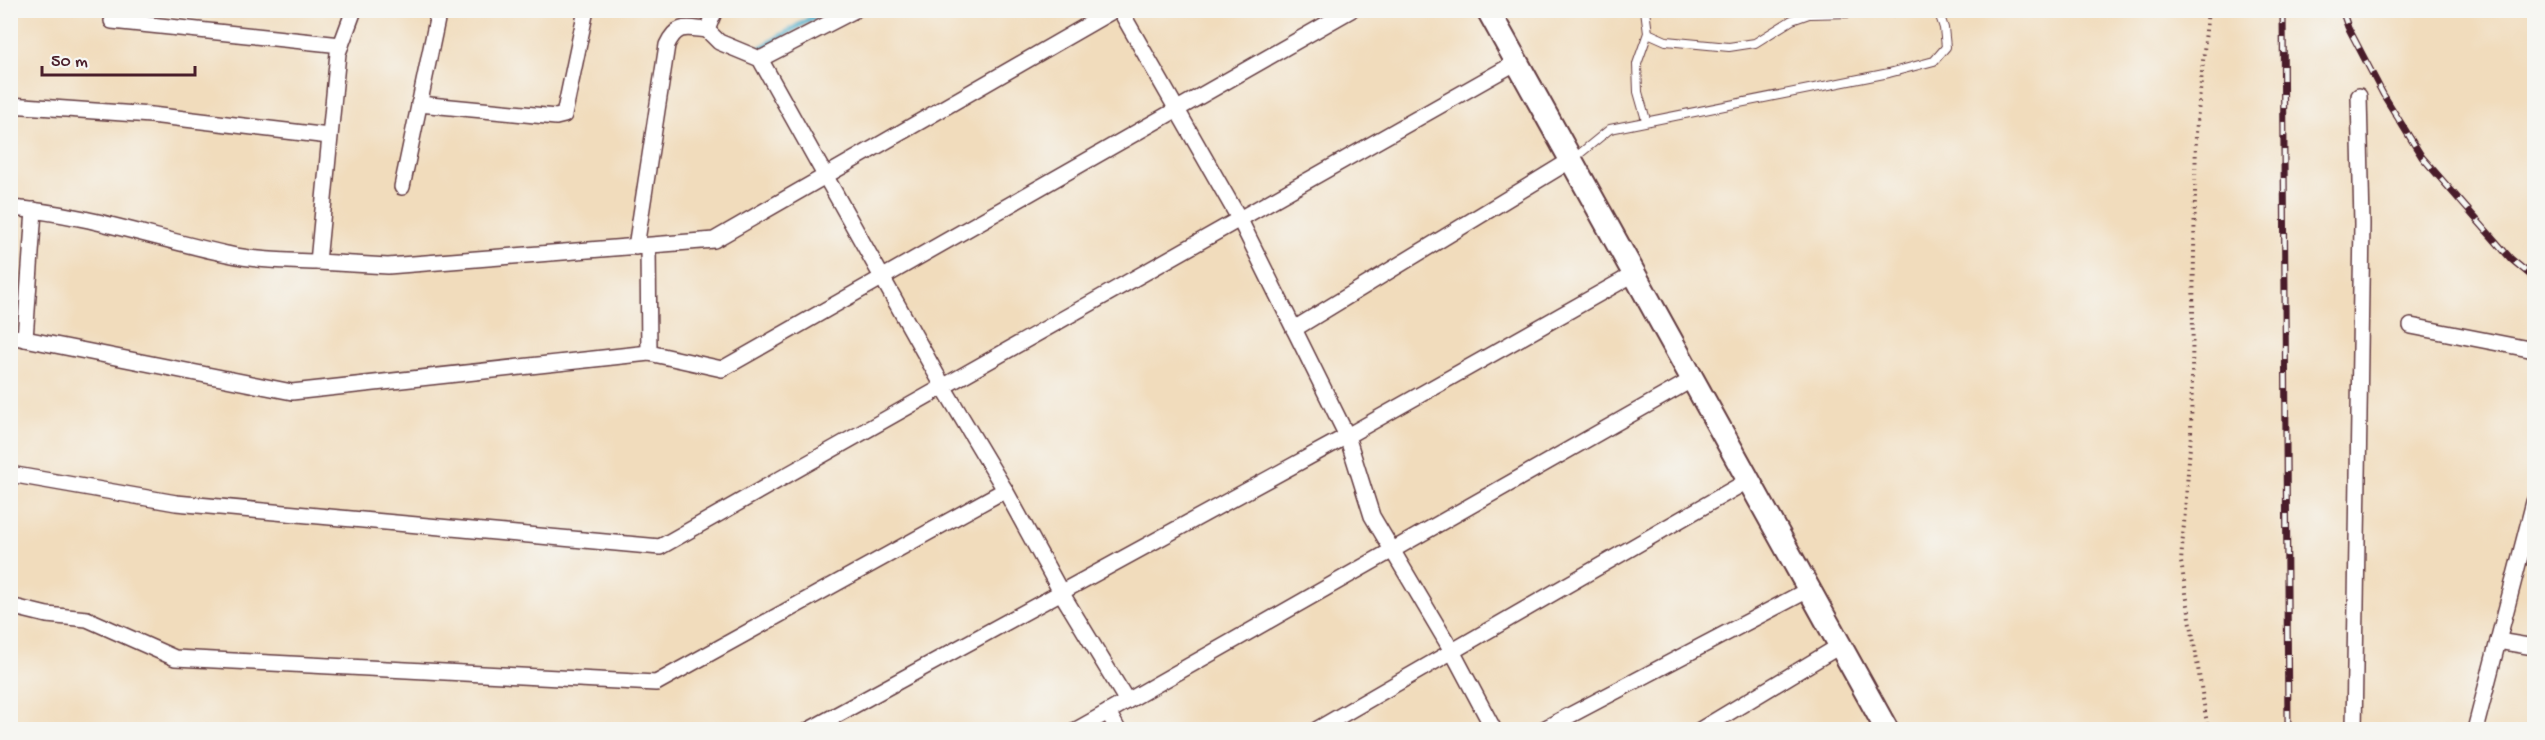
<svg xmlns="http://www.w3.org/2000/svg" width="2545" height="740" font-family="'Gochi Hand',sans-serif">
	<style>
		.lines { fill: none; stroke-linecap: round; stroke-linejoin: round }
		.stream { stroke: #49abc8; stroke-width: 6 }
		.lane-casing { stroke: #633b41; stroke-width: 10 }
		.street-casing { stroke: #633b41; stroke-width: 18 }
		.secondary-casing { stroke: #633b41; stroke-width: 26 }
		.path { stroke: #633b41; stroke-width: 4; stroke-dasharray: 1.5 4.5; stroke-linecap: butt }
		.lane { stroke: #fff; stroke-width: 8 }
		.street { stroke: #fff; stroke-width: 15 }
		.secondary { stroke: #fff; stroke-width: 22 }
		.rail-casing { stroke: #4a1f2b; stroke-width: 7 }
		.rail { stroke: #f6f6f2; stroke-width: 4.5; stroke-dasharray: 14; stroke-linecap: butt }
	</style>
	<rect width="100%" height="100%" fill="#f6f6f2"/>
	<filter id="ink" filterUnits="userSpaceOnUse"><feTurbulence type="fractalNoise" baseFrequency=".0167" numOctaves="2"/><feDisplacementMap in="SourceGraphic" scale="12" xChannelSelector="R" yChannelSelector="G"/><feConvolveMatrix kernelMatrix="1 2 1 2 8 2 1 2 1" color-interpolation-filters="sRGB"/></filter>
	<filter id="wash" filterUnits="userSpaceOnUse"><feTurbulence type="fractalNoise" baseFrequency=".008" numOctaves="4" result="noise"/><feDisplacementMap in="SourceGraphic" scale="24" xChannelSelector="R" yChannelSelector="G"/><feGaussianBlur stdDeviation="1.35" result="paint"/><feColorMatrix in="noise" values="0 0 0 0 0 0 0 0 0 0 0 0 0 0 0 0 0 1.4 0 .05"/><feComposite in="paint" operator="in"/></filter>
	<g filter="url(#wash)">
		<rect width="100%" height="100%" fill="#f1dcbc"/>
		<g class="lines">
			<path class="stream" d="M761,48L825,10"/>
		</g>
	</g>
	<g filter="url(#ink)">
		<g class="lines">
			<defs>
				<g id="lane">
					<path d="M1645,10L1648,33L1637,64L1638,92L1646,120"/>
					<path d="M1648,33L1666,41L1729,47L1755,43L1792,20L1809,14L1938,11"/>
					<path d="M1572,160L1610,129L1889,73L1934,61L1946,47L1944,28L1938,10"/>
				</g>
				<g id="street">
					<path d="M354,10L338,53L318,262L388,266L714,240L1114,10"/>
					<path d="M112,21L341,45"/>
					<path d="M760,59L855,10"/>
					<path d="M419,104L556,117L564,115L586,10"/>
					<path d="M10,105L151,115L329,136"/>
					<path d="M402,187L439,10"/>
					<path d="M10,208C84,213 155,239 227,254C257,261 288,261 318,262"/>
					<path d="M648,246L649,353"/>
					<path d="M636,247L667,45C677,23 687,28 707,30"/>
					<path d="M2411,326L2534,350"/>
					<path d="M1294,329L1571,160"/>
					<path d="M10,336L292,392L649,353L722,369L1351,10"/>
					<path d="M25,339L34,210"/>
					<path d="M10,474L176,503L660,547L1517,62"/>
					<path d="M1005,490L1062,594L1127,701"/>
					<path d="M10,606L47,615L87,619L175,658L656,683L1005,490L944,388L760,59L719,42L707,30L715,10"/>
					<path d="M2498,641L2534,647"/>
					<path d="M1108,712L1693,379"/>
					<path d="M809,730L1347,436L1240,220L1120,10"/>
					<path d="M1076,730L1108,712L1118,730"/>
					<path d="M1316,730L1749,480"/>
					<path d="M1494,730L1452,651L1372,516L1347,436L1634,274"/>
					<path d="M1542,730L1810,589"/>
					<path d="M1700,730L1841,645"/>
					<path d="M2354,730L2362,224L2359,96"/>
					<path d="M2475,730L2534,502"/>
				</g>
				<path id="secondary" d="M1488,10L1887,730"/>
			</defs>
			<use href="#lane" class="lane-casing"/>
			<use href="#street" class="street-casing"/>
			<use href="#secondary" class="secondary-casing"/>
			<path class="path" d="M2208,730L2181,562L2191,434L2196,133L2208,10"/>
			<use href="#lane" class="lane"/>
			<use href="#street" class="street"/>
			<use href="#secondary" class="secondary"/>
			<defs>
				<g id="rail">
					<path d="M2283,10L2288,730"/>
					<path d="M2342,10L2348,27L2383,94L2422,157L2511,259L2534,278"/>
				</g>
			</defs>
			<use href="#rail" class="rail-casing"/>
			<use href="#rail" class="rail"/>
		</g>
	</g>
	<rect width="2545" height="740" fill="none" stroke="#f6f6f2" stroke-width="36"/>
	<path d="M42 66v9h153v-9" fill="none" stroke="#4a1f2b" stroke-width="3"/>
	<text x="51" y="66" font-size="18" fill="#4a1f2b" stroke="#f6f6f2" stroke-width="4.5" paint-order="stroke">50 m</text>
</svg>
